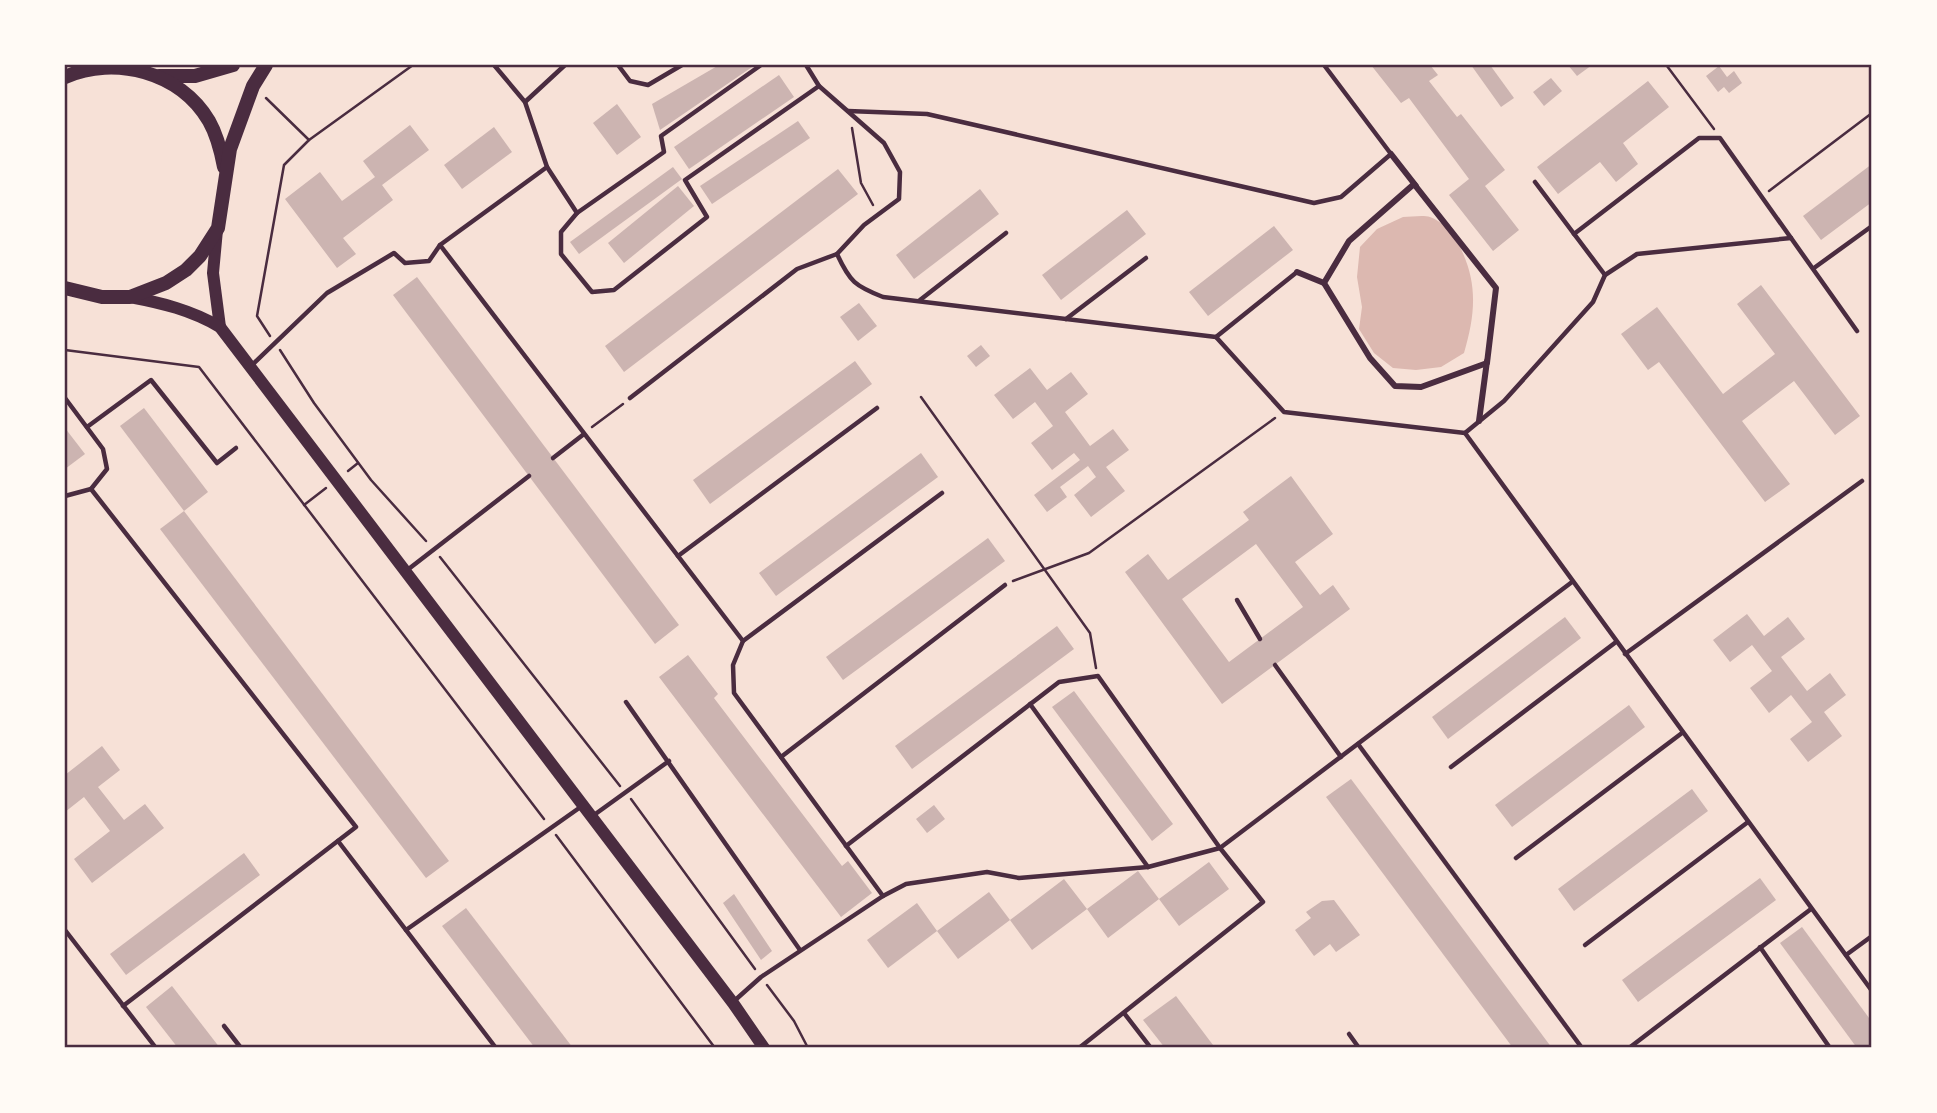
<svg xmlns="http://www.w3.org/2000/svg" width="1937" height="1113" font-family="'Fira Sans',sans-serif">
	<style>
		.water { fill: #dcb8b0 }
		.building { fill: #ccb4b1; fill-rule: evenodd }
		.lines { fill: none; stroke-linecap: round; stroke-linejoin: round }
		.path { stroke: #4a2c40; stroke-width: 2.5 }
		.service { stroke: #4a2c40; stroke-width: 4.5 }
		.pedestrian { stroke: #4a2c40; stroke-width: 6 }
		.secondary { stroke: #4a2c40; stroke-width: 12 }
		.primary { stroke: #4a2c40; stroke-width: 14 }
		.neatline { fill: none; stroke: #4a2c40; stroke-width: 2.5 }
	</style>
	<rect width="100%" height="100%" fill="#f7e1d7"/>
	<path class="water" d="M1403,217C1411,217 1423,215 1430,217C1441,221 1453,233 1458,243C1478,281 1476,312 1464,353L1441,367L1416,370L1393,368L1374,353L1359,329L1362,307L1357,277L1360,247L1377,229Z"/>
	<g class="building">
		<path d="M719,65H755L660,130L652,104Z"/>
		<path d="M1371,65H1430L1438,75L1429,81L1457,117L1461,114L1505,170L1485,186L1519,230L1493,251L1449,195L1469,179L1409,98L1401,103Z"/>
		<path d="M1471,65H1490L1514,98L1501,107Z"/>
		<path d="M1568,65H1592L1577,76Z"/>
		<path d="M1719,66L1727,77L1734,71L1742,83L1729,93L1724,87L1718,92L1706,76Z"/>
		<path d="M779,75L794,97L689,169L674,147Z"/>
		<path d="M1551,78L1562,91L1544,106L1533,92Z"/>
		<path d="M1648,81L1669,107L1623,143L1638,164L1616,182L1600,162L1558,194L1537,167Z"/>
		<path d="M617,104L641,137L617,155L593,123Z"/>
		<path d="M798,121L810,138L712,204L700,186Z"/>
		<path d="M410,125L429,150L382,185L393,200L343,238L356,254L337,268L285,199L320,172L342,201L375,177L363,161Z"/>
		<path d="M494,127L512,152L462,189L444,165Z"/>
		<path d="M1872,164V202L1821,240L1803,216Z"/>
		<path d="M673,167L682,179L579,254L570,242Z"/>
		<path d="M838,169L858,194L624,372L605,346Z"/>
		<path d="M678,186L694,206L624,263L608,243Z"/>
		<path d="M980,189L999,214L914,279L896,255Z"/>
		<path d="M1127,210L1146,234L1061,300L1042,275Z"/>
		<path d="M1274,226L1293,250L1208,316L1189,292Z"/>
		<path d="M417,277L679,625L655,644L393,295Z"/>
		<path d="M1761,285L1860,416L1835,435L1794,381L1742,421L1790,484L1765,502L1659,362L1648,370L1621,334L1657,307L1723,394L1775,354L1737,304Z"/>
		<path d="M859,303L877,326L858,341L840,317Z"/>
		<path d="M981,345L990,356L976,367L967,356Z"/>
		<path d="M855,361L872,384L710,504L693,480Z"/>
		<path d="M1030,368L1047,390L1071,372L1088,394L1065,412L1090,446L1113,429L1129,450L1106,467L1125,491L1091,517L1074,495L1096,477L1088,466L1060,487L1067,497L1047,512L1034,495L1080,460L1074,453L1052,470L1031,443L1053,426L1035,402L1013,419L994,395Z"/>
		<path d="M144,408L208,492L184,511L120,426Z"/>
		<path d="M65,428L85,454L65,469Z"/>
		<path d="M921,453L938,477L776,596L759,573Z"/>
		<path d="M1291,476L1333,534L1295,562L1320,595L1333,585L1350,609L1222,704L1125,572L1148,554L1168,580L1249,520L1243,512ZM1256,544L1303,607L1229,662L1182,599Z"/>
		<path d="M184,511L449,861L426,878L160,529Z"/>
		<path d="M988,538L1005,561L843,680L826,657Z"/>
		<path d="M1747,614L1764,636L1788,617L1805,639L1781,657L1807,691L1830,673L1846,695L1824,712L1842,736L1808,762L1790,739L1812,722L1791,695L1769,713L1750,688L1772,671L1752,645L1730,662L1713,640Z"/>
		<path d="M1565,617L1581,638L1448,739L1432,717Z"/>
		<path d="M1057,626L1074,649L912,769L895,746Z"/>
		<path d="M688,655L718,694L714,698L842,866L848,861L872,893L841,917L659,677Z"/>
		<path d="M1074,691L1173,824L1152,841L1052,707Z"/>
		<path d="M1629,705L1645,727L1512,827L1495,805Z"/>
		<path d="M102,746L120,770L98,787L124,820L145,804L164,828L92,883L74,859L110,831L84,797L65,812V775Z"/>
		<path d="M1351,779L1552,1048H1513L1326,797Z"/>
		<path d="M1692,789L1708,811L1574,911L1558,889Z"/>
		<path d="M934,805L945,819L927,833L916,819Z"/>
		<path d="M244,853L260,875L126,975L110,954Z"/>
		<path d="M1209,862L1229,889L1179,926L1159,899L1108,938L1087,909L1138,871L1159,899Z"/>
		<path d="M1760,878L1776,900L1638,1002L1622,980Z"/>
		<path d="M1064,879L1087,909L1032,950L1010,920L958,959L937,931L989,892L1010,920Z"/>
		<path d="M734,894L772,951L761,960L723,903Z"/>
		<path d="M1334,900L1360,935L1336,952L1330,944L1314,956L1295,930L1311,918L1306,912L1322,901Z"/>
		<path d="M917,903L937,931L888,968L867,940Z"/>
		<path d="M466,908L573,1048H535L442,926Z"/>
		<path d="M1802,927L1872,1022V1048H1857L1780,943Z"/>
		<path d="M172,986L220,1048H178L146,1007Z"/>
		<path d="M1176,996L1213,1045L1215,1048H1165L1143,1020Z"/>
	</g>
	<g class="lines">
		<g class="path">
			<path d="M1669,65L1667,66L1714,129"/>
			<path d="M266,98L309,140L284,165L257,316L270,336"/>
			<path d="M852,128L861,183L873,205"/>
			<path d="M309,140L413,65"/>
			<path d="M1769,191L1872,113"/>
			<path d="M65,350L199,367L544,819"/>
			<path d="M280,350L314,403L371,480L426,541"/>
			<path d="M921,397L1090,633L1096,668"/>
			<path d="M592,427L623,404"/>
			<path d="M348,471L358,463"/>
			<path d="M304,505L326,488"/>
			<path d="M440,557L620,786"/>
			<path d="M1013,581L1089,553L1275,418"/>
			<path d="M631,799L755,969"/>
			<path d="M556,835L715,1048"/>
			<path d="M767,985L794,1021L808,1048"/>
		</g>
		<g class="service">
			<path d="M494,65L525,102L547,167L440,245L743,641L733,665L734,693L883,896"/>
			<path d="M618,65L630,81L648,85L682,65"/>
			<path d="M761,65L661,136L664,152L577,213L561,232V254L592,292L614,290L707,217L685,180L819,86"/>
			<path d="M525,102L565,65"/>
			<path d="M848,111L927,114L1314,203L1341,197L1391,154L1324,65"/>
			<path d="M547,167L577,213"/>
			<path d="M1535,182L1605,275"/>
			<path d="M1574,234L1699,138H1720L1857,331"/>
			<path d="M837,254C850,282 855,286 883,297L1216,337L1284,412L1465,433L1504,401L1593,302L1605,275L1637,254L1791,238"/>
			<path d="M1814,268L1872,226"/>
			<path d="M920,300L1006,233"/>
			<path d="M1066,319L1146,258"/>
			<path d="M1216,337L1297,272"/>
			<path d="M252,365L327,293L394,253L405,263L429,261L440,245"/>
			<path d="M65,398L103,449L107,469L91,489"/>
			<path d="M630,398L797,269L837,254L864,225L899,199L900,172L884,143L819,86L806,65"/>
			<path d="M87,427L151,380L217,463L236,448"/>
			<path d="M1465,433L1872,991"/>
			<path d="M553,458L584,434"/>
			<path d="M65,496L91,489L356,827L123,1006"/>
			<path d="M678,556L877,408"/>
			<path d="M406,571L529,476"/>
			<path d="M1237,600L1260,639"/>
			<path d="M743,641L942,493"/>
			<path d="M1625,654L1862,481"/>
			<path d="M1275,665L1341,757"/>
			<path d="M626,702L800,950"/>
			<path d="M1030,704L1148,867"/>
			<path d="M1358,744L1582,1048"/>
			<path d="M781,757L1005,585"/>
			<path d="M1451,767L1616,642"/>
			<path d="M594,815L669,761"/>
			<path d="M338,841L496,1048"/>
			<path d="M846,846L1059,682L1098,676L1220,848L1263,902L1079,1048"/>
			<path d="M1516,858L1682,733"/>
			<path d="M65,930L156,1048"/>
			<path d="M406,930L582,806"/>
			<path d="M1585,945L1748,822"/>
			<path d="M1760,947L1830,1048"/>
			<path d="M1846,955L1872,936"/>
			<path d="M733,1002L761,977L883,896L906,884L987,872L1019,878L1148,867L1220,848L1572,582"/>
			<path d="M1124,1013L1151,1048"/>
			<path d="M224,1026L241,1048"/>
			<path d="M1349,1034L1359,1048"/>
			<path d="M1629,1048L1811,909"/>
		</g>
		<g class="pedestrian">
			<path d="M1391,154L1416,186"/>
			<path d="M1414,184L1496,288L1487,363L1421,387L1395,386L1370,358L1324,283L1349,241Z"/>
			<path d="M1297,272L1324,283"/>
			<path d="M1479,421L1487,361"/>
		</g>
		<g class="secondary">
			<path d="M217,230L213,273L220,327"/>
			<path d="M130,297C162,303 191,310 220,327L733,1003L764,1048"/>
		</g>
		<g class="primary">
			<path d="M159,76H195L233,65"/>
			<path d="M65,77C115,55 180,72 209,121C217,135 221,151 224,167"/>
			<path d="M65,288L102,297H130L166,283L186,270L200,256L218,228L230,149L253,86L266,65"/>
		</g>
	</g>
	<rect width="1937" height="1113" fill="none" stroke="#fffaf5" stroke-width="133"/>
	<rect x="66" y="66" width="1804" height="980" class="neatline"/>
</svg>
